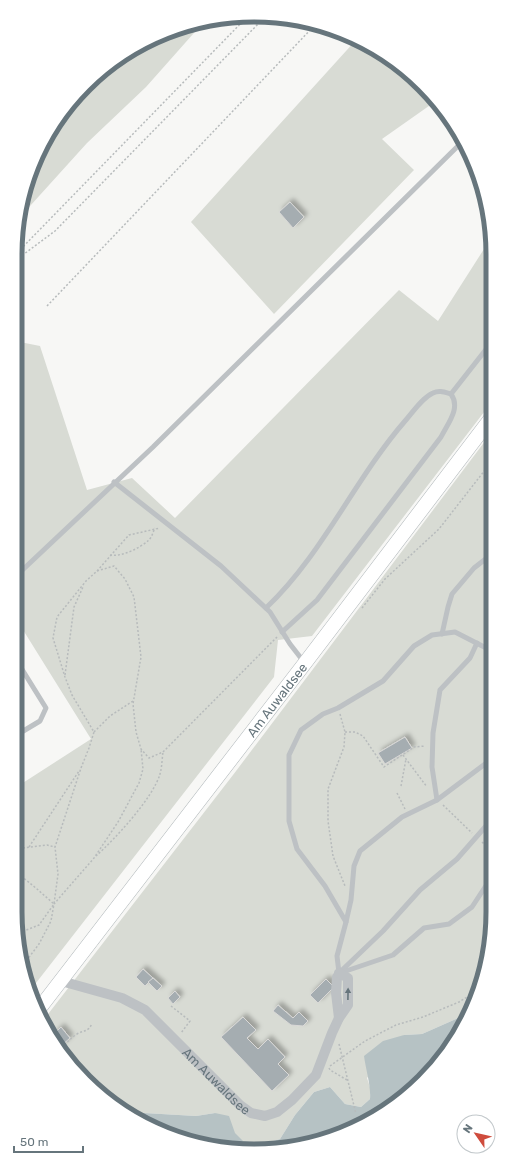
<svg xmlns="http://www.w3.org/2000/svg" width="508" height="1166" font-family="Rubik,sans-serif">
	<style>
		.green { fill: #d8dbd4 }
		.water { fill: #b6c2c4 }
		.building { fill: #a5adb1; stroke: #d9d8d7; filter: url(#shadow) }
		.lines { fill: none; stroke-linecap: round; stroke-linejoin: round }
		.secondary-casing { stroke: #afb6b9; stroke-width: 15 }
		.path { stroke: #b7bbbc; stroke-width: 1.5; stroke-dasharray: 2 2; stroke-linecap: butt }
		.lane { stroke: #bdc1c4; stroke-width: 5 }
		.street { stroke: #bdc1c4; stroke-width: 10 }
		.secondary { stroke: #fff; stroke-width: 14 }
		.oneway { fill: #66757c }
		.labels { text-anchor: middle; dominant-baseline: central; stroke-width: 4; stroke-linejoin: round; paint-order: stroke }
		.street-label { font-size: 13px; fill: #66757c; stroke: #fff }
		.rim { fill: none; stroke: #66757c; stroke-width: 5 }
	</style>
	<defs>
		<filter id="shadow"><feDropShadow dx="3.5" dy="-3.5" stdDeviation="2" flood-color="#0004"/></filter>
	</defs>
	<rect width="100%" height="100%" fill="#f7f7f5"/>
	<g class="green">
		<path d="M201,25L146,87L87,143L21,216L28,177L74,96L149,40Z"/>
		<path d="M356,40L387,55L434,97L436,101L382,139L414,170L274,314L191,222Z"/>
		<path d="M491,238V403L312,636L278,640L274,677L29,992L15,912V788L91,739L15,617V341L40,346L87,490L132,478L175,518L399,290L438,321Z"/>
		<path d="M492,432L493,912L480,989L465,1015L422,1034L404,1035L367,1078L370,1087V1099L361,1107L345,1104L330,1087L314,1092L295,1115L280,1139L263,1144L243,1142L215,1113L196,1116L144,1113L131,1116L74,1069L45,1018L233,775Z"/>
	</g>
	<path class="water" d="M465,1015L434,1069L373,1119L285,1149L208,1146L135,1119L131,1116L144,1113L196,1116L215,1113L229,1116L235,1133L243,1141L263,1144L280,1139L295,1115L314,1092L330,1087L345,1104L361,1107L370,1099C371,1085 366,1071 364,1056L383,1041L404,1035L422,1034Z"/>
	<g class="building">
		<path d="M290,202L304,217L293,228L279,212Z"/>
		<path d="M405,737L412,748L385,764L378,753Z"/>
		<path d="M143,969L153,978L145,986L136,977Z"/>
		<path d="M153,978L162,986L157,991L148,982Z"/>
		<path d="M326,979L334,987L318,1003L310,995Z"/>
		<path d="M175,991L180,997L173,1004L168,998Z"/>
		<path d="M278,1005L293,1018L299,1012L308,1021L303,1026L291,1025L273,1011Z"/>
		<path d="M243,1017L256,1030L247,1038L258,1049L268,1039L285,1057L278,1064L289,1075L272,1091L221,1037Z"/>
		<path d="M61,1027L70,1038L61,1046L54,1034Z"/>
	</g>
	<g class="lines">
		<defs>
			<g id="secondary">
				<path id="s2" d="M39,1009L305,663L492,417"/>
			</g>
		</defs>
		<use href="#secondary" class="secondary-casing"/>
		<g class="path">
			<path d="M15,255L247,17"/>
			<path d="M15,259L24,254L55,231L263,19"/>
			<path d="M47,306L314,26"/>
			<path d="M110,555C122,557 140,548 149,540C152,537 153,532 155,528"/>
			<path d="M97,571L129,535L160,528"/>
			<path d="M362,608L385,579L439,529L492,461"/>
			<path d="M65,675L74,607L83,587"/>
			<path d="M340,714L345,732L344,747L328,789V821L333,856L345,886"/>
			<path d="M94,732L110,716L133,701"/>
			<path d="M345,732H355L363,736L384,767L414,747L425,746"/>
			<path d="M403,755L427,787"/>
			<path d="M401,786L406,759"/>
			<path d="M397,793L405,809"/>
			<path d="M443,805L472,833"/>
			<path d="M482,842L493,852"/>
			<path d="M29,847L79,771"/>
			<path d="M15,849L47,845L55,847"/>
			<path d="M96,856C115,839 153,798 160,774C162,767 162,759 163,752"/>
			<path d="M15,871L37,889L54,904"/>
			<path d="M19,933L39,925L54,904L58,874L55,847L81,768L89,748L94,732L72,695L65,677L53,638L57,617L86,581L97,571L114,566L125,579L134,597L141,657L133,704L136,732L141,749L149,758L163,752L277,637"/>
			<path d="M24,964L39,944L51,921L54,904L94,858L118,822L139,783L143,769L141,749"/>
			<path d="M171,1006L190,1021L181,1033"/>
			<path d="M339,1044L356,1114"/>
			<path d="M62,1048C66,1043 71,1038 77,1034C84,1030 89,1032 92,1023"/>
			<path d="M330,1066L365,1041L396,1025L423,1017L459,1002L480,989"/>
			<path d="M329,1068L330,1070L347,1080"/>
		</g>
		<g class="lane">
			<path d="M114,482L221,566L270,612L290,644L304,662"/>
			<path d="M15,577L153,447L462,142"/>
			<path d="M266,608C323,554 354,480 405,421C413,412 422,398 433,393C439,390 444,392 451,394"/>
			<path d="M282,632L317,600L441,437C448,423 461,408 451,394L491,343"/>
			<path d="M442,634L448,607L452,594L474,568L492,554"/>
			<path d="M15,736L40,721L46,708L15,658"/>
			<path d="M437,800L432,767L433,733L440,690L470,658L477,643"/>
			<path d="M346,922L351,900L354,866L360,851L402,817L437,800L493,758"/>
			<path d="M339,973L337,956L346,922L325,886L297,849L289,821V755L301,730L323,714L338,708L383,681L414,646L432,635L455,632L492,651"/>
			<path d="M339,973L383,931L420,890L457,859L493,818"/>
			<path d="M340,973L393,955L424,928L449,924L472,907L489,881L493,878"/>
			<path d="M96,1088L99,1085"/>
		</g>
		<g class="street">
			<path d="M337,977L336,993L339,1018"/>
			<path id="s1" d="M61,981L122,998L145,1010L240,1105L251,1113L265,1116L277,1112L292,1100L316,1075L332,1033L339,1018L348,1005V978L339,973"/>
		</g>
		<use href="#secondary" class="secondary"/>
	</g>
	<defs><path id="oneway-solid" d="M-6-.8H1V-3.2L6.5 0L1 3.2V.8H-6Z"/></defs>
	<use class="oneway" href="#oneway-solid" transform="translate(348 994) rotate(-89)"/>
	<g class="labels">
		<g class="street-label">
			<text stroke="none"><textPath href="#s2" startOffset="390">Am Auwaldsee</textPath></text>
			<text stroke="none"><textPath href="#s1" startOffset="190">Am Auwaldsee</textPath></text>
		</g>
	</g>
	<path d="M0 0H508V1166H0ZM254 22H254A232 232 0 0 1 486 254V912A232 232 0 0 1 254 1144H254A232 232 0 0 1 22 912V254A232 232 0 0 1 254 22Z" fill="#fff" fill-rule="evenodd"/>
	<path class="rim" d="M254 22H254A232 232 0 0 1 486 254V912A232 232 0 0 1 254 1144H254A232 232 0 0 1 22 912V254A232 232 0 0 1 254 22Z"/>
	<g transform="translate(476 1134) rotate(304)"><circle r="19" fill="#ffffff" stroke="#c2c8cb"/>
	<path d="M0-3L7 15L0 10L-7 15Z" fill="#cf4c3d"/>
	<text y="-6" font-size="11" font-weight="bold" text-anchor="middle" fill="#66757c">N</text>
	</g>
	<path d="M14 1146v6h69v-6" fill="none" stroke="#66757c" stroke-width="2"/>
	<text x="20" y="1146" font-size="12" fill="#66757c" stroke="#ffffff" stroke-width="3" paint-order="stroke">50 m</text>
</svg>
